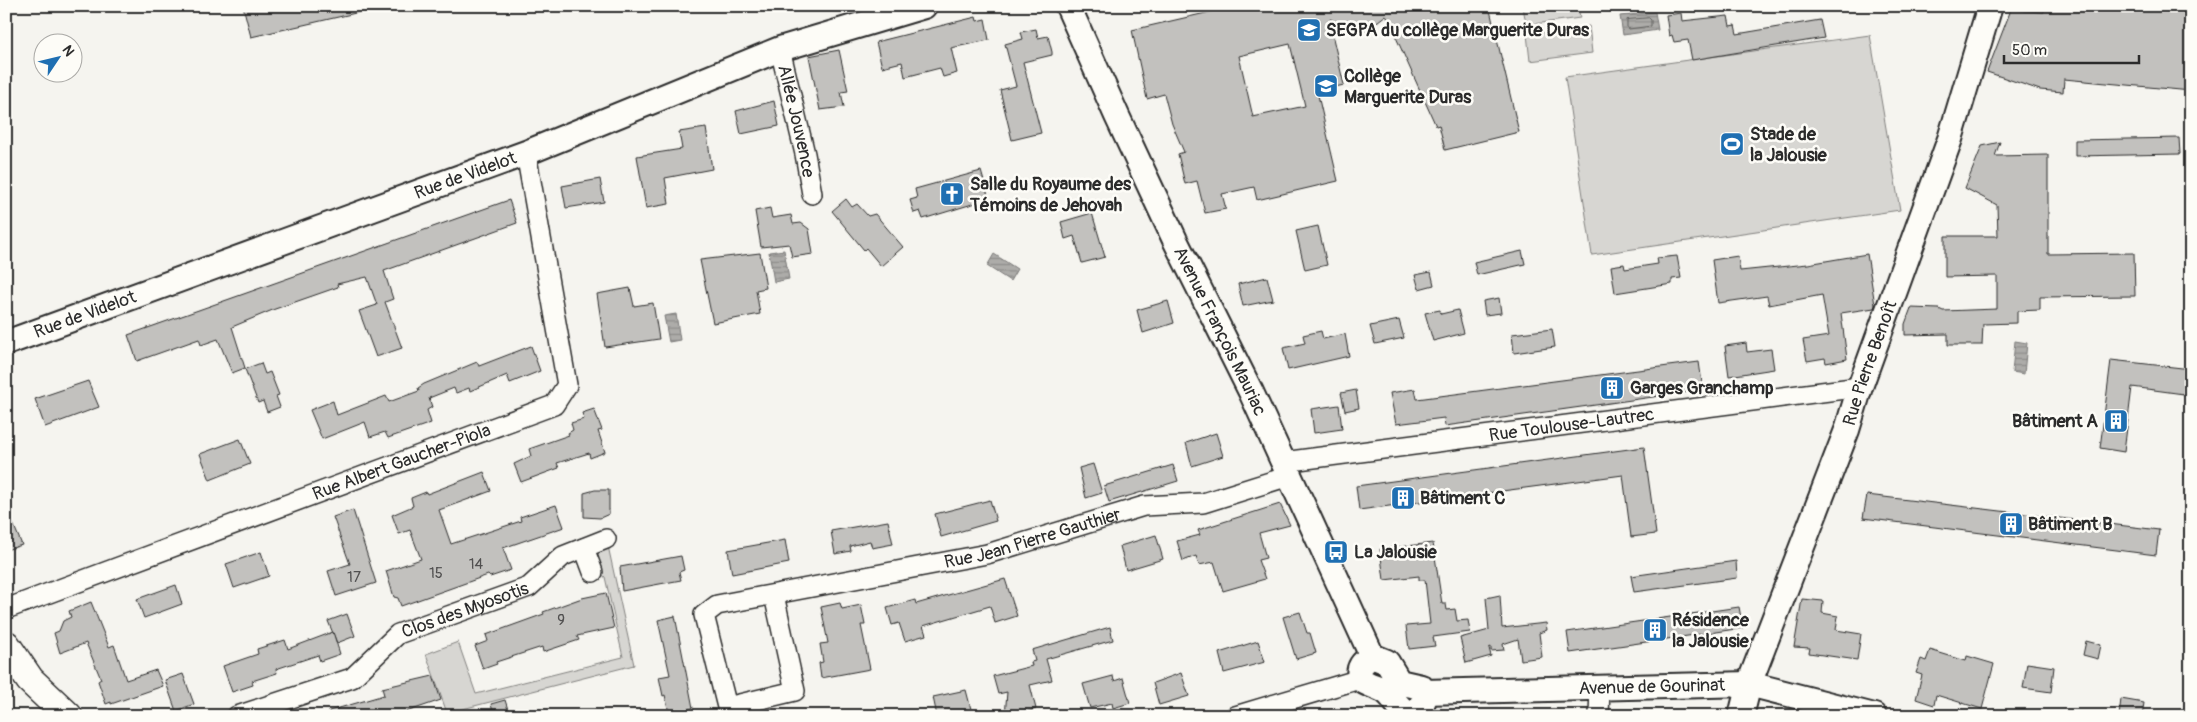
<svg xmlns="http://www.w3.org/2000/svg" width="2197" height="722" font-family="Pangolin,sans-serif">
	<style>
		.green { fill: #d7d6d2; stroke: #81807e }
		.water { fill: url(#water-rules); stroke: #797877 }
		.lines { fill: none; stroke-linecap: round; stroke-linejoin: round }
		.shore { stroke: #5f5f5d; stroke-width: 1 }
		.building { fill: #c2c1be; stroke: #2b2b2b; fill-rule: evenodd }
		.minor-casing { stroke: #2b2b2b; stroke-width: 22 }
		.tertiary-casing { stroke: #2b2b2b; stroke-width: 28 }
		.secondary-casing { stroke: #2b2b2b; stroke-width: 31 }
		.minor { stroke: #fdfcf7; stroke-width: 19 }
		.tertiary { stroke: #fdfcf7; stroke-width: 24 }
		.secondary { stroke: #fdfcf7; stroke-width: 28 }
		.labels { text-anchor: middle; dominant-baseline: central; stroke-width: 5; stroke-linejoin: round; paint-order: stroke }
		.number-label { font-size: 15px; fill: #515050 }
		.poi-label { font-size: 18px; font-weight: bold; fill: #2b2b2b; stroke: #fdfcf7; text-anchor: start }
		.street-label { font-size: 18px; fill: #2b2b2b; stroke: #fdfcf7 }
	</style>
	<defs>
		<pattern id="water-rules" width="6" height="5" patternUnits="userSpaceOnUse" patternTransform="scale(1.25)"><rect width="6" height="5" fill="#adaca9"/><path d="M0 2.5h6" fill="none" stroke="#8d8c8a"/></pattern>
	</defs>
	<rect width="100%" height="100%" fill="#f5f4ef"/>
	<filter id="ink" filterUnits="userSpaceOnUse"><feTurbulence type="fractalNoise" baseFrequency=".02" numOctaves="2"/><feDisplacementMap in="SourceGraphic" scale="10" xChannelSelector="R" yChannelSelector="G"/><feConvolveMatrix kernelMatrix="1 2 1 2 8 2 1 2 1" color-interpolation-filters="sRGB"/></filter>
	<g filter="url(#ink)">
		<g class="green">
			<path d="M1523,6H1578L1580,18L1526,25Z"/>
			<path d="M1589,26L1592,53L1530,61L1527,34Z"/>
			<path d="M1870,35L1900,210L1592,255L1565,77Z"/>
			<path d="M608,546L634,665L447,713L426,654L458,642L476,694L623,657L605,577C595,570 596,561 598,550Z"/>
		</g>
		<g class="water">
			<path d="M1655,12L1658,30L1623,35L1620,16Z"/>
			<path d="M784,250L789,279L774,282L769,252Z"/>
			<path d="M994,254L1017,269L1010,281L987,266Z"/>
			<path d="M676,314L680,340L669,342L664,316Z"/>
			<path d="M2015,341L2027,343L2024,374L2012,372Z"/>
		</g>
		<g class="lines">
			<path class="shore" d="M1649,18L1651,20V26L1629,29L1627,28V20Z"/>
		</g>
		<g class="building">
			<path d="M243,6H360V12L251,37Z"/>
			<path d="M1236,6H1489L1519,132L1445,150L1439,125L1436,126L1386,15L1365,31L1355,30L1330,19L1334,34H1332L1344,85L1317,91L1338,181L1257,200L1254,187L1222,194L1226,209L1205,213L1197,181L1185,184L1178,154L1184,152L1172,124L1164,94L1147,99L1132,30ZM1290,44L1305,106L1253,117L1239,56Z"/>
			<path d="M2044,6H2191V91L2064,79L2063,92L2040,90L1987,72L2012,7L2024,11L2044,12Z"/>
			<path d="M1681,13L1682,21L1728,16L1730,26L1735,25L1737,34L1820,20L1824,38L1692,60L1688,40L1674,42L1672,35L1669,36L1666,15Z"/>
			<path d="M976,17L977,21L985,19L989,40L951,48L957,73L943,77L940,68L905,77L902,62L882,67L876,42Z"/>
			<path d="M1036,29L1038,38L1048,36L1052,52V55L1023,62L1041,133L1012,140L1000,90L1016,86L1005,44L1023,39L1021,32Z"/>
			<path d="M839,50L848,91L841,92L844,107L820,110L809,56Z"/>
			<path d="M774,101L779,126L741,134L736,111Z"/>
			<path d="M706,128L712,169L665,178L669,204L646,208L637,156L682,149L679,132Z"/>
			<path d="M2179,138L2180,154L2075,156V140Z"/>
			<path d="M2000,142L1995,156L2048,155V254L2134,253L2135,296L2040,297V310L2017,311V323L1983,324L1982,345H1948V334L1905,335V324L1911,308L1939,309L1943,311L1997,309V276L1945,277V236H1998L1997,205L1965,188L1982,146Z"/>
			<path d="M981,171L989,199L923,219L920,211L914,213L910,200L917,198L915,189Z"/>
			<path d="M600,179L604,202L566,208L562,186Z"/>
			<path d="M846,199L852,207L857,204L868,216L875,214L903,247L881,266L866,248L864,250L832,211Z"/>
			<path d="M509,200L517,223L384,271L393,299L385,302L402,348L376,357L359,311L377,305L367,277L337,284L338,287L275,309L232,327L245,368L232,373L218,339L201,345L199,339L137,361L128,335Z"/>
			<path d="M770,208L772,218L791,215L793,224L801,223L809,229L813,254L792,257L789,244L761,247L755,211Z"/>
			<path d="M1092,213L1105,257L1082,263L1074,236L1065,239L1061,222Z"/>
			<path d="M1318,226L1327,265L1305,270L1296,231Z"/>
			<path d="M1522,251L1525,264L1477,275L1474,262Z"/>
			<path d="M760,253L766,288L756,290L760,314L713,323L700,260Z"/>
			<path d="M1867,254L1875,305L1874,308L1841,313L1847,359L1826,363L1825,358L1807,361L1803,340L1829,336L1822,295L1769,305L1767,296L1718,303L1712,260L1738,256L1740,271L1808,264Z"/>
			<path d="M1677,256L1681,278L1672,279V284L1615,293L1611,266L1624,264L1625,269L1658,264L1657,258Z"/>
			<path d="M1431,272L1434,285L1419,289L1415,275Z"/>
			<path d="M1267,277L1273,300L1243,306L1238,284Z"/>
			<path d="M630,288L634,306L653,303L659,339L605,347L597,294Z"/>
			<path d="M1499,298L1501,313L1485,315L1483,301Z"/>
			<path d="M1168,301L1174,323L1143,333L1137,310Z"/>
			<path d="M1440,310L1441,314L1458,310L1464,333L1433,341L1425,313Z"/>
			<path d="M1399,320L1404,338L1375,344L1370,326Z"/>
			<path d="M1552,329L1555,347L1514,353L1512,334Z"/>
			<path d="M1321,331L1323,339L1345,334L1349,356L1288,370L1283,348L1305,343L1303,335Z"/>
			<path d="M1746,343L1747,352L1771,349L1774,369L1729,376L1725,346Z"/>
			<path d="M531,346L540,371L510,383L507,375L470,391L469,388L456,393L454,388L429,398L432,407L427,410L431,423L388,438L385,432L370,437L365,422L322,439L310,410L333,401L337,415L386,396L389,402L419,391L418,388L424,384L477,362L479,366Z"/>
			<path d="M2111,360L2191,369V395L2132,387L2124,452L2100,448Z"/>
			<path d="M1699,362L1703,390L1445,426L1444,418L1396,424L1390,393L1415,389L1417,399Z"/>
			<path d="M261,363L265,374L270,372L279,395L276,396L280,407L267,412L263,401L258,403L245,369Z"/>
			<path d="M88,381L99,407L45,427L35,399Z"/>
			<path d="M1356,390L1359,408L1345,411L1341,393Z"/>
			<path d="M1339,405L1342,429L1314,433L1311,409Z"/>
			<path d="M594,409L602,430L598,431L605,452L590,458L589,453L557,463L559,468L521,482L514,464L531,456L529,449L569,435L568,433L573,430L571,423L584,419L582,413Z"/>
			<path d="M1216,433L1223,456L1192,466L1186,443Z"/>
			<path d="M240,439L250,464L210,480L200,454Z"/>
			<path d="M1644,447L1656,534L1631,537L1623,475L1359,510L1356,486Z"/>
			<path d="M1093,464L1102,493L1086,498L1079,468Z"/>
			<path d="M1173,465L1178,481L1109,502L1104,486Z"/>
			<path d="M484,472L491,491L439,510L451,544L521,521L520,517L556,505L564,527L503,548L511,570L490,577L488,575L401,606L398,598L394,597L386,571L421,559L410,530L399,534L392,515L413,506L411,498L426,492L427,494Z"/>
			<path d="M595,490H609V514L600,518L584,517V493Z"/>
			<path d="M1867,495L2159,530L2156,555L1863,518Z"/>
			<path d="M990,500L996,521L941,537L935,514Z"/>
			<path d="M1280,504L1290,525L1259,533L1266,558L1258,560L1265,579L1223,591L1214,562L1199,565L1196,556L1183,561L1177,541L1200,535L1198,530Z"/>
			<path d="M6,507L22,545L6,550Z"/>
			<path d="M353,510L376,583L336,596L328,571L350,564L333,517Z"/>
			<path d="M888,521L893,544L872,548L870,541L850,546L851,551L835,554L831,531Z"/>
			<path d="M1156,535L1163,559L1126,570L1120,546Z"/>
			<path d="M785,540L789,563L732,574L728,550Z"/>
			<path d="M1433,543L1442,604H1446L1447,610L1455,609L1457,621L1468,620L1470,632L1433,637L1435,646L1409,649L1406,626L1430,624L1425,580H1419V576L1384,580L1380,549Z"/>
			<path d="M261,552L269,576L234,588L226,564Z"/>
			<path d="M681,556L684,570L679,572L681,580L622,591L620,567Z"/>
			<path d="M1736,561L1737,578L1634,592L1631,576Z"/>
			<path d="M1005,579L1017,616L995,623L990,606L923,626L926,635L905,641L899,623L892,625L887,608L915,600L916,604Z"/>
			<path d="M176,585L182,604L144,618L137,599Z"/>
			<path d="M606,593L614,628L577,636L579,640L543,652L542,647L496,662L497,664L483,669L475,646L488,641L486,635L544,614L543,612L582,598Z"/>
			<path d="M1500,595L1502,628L1546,623L1547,630L1539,633L1542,657L1521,660L1518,639L1503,644L1504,650L1491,651V647L1489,648L1491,656L1466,663L1460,638L1489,630L1486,598Z"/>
			<path d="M1802,599L1823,601L1822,613L1838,616L1836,630L1861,634L1857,660L1809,653L1810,648L1794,647Z"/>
			<path d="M91,602L109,647L114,645L126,680L156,670L163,686L111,704V702L106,704L98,681L101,679L86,643L60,653L54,633L59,631L63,621L71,617L69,611Z"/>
			<path d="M840,603L842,609L861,605L865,625H861L870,669L821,678L819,663L823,662L820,644L828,643L821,607Z"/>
			<path d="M1739,607L1743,628L1570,653L1567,632Z"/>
			<path d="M1300,612L1307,633H1310L1316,653L1296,659L1283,617Z"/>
			<path d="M347,614L355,636L337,643L328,621Z"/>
			<path d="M675,616L693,708L669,713L665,695L663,696L659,677L670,675L658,620Z"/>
			<path d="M1110,627L1113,640L1046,659L1052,680L1030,685L1036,709L1013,716H1005L1007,692L998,694L993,676L1032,666L1031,662L1035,661L1032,650Z"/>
			<path d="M333,632L340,654L320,661L318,655L276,669L277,673L252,681L253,685L232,692L223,666L258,654L257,649L285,640L288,649Z"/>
			<path d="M1258,641L1265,662L1224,673L1219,653Z"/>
			<path d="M2086,641L2101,645L2098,659L2083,655Z"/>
			<path d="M1930,650L1966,661L1967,656L1994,664L1982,709L1936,695L1934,705L1916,699L1922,675L1916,673L1921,659L1926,661Z"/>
			<path d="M2027,663L2054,667L2051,692L2023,688Z"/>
			<path d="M1181,673L1189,696L1159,705L1153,683Z"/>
			<path d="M183,674L194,704L176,711L165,680Z"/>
			<path d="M433,676L441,700L406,712L407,716H330L329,711L384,695L382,688Z"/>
			<path d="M1113,676L1114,681L1123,678L1130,703L1113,708L1112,703L1090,708L1083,684Z"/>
			<path d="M966,690L972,713L962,716H937L933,697Z"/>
			<path d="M2121,699L2144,703L2142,716H2119Z"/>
			<path d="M505,700L510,716H494L491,704Z"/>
		</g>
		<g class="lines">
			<defs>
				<g id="minor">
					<path id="s1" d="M780,49L805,154L812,194"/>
					<path id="s2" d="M1283,462L1860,387"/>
					<path d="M584,548L593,572"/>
					<path id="s3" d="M774,595L795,691L727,707L704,615L717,605L987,554L1144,506L1203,503L1289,476"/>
					<path id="s4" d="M6,609L554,405L567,385L526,153"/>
					<path id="s5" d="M237,716L352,678L398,634L529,587L563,556L606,539"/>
					<path d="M1235,716L1360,679"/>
					<path d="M1599,716L1600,687"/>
				</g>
				<g id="tertiary">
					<path id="s6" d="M1068,6L1117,116L1175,240L1251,392L1372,656"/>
					<path id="s7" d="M6,343L526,153L780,49L924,6"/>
					<path d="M1372,656L1387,662L1399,682L1421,687L1425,697C1423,703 1421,707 1416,710C1401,718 1395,697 1385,691C1376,686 1367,685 1360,679C1357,667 1363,662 1372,656Z"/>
					<path id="s8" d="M1424,692L1749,684L1874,716"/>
					<path id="s9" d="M1741,716L1749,684L1847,430L1860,387L1950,139L1990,6"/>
				</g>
				<path id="secondary" d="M6,645L30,680L68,716"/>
			</defs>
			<use href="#minor" class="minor-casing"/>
			<use href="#tertiary" class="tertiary-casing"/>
			<use href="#secondary" class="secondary-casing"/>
			<use href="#minor" class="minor"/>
			<use href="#tertiary" class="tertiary"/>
			<use href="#secondary" class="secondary"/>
		</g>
	</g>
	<defs>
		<symbol id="school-square" viewBox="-11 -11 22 22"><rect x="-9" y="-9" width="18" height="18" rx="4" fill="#1f6fb2" stroke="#fdfcf7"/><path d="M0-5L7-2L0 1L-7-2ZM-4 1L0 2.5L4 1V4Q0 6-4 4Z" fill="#fff"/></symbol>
		<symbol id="stadium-square" viewBox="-11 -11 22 22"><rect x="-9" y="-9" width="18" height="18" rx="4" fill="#1f6fb2" stroke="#fdfcf7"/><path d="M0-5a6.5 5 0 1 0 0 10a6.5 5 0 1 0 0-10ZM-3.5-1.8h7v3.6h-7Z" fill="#fff"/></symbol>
		<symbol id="church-square" viewBox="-11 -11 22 22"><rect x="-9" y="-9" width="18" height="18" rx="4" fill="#1f6fb2" stroke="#fdfcf7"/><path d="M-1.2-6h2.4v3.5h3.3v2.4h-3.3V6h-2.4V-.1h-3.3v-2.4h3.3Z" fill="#fff"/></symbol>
		<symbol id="building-square" viewBox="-11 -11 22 22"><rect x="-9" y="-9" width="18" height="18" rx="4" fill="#1f6fb2" stroke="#fdfcf7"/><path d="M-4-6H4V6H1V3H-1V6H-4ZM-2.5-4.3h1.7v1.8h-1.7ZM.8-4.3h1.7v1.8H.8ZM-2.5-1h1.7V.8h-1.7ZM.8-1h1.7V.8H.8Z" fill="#fff"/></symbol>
		<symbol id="bus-square" viewBox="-11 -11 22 22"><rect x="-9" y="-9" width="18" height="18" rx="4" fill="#1f6fb2" stroke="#fdfcf7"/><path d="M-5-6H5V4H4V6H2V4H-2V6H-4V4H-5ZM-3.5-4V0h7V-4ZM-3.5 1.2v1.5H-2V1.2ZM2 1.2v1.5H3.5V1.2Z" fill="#fff"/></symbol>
	</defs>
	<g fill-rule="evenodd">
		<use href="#school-square" x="1295" y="16" width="28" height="28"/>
		<use href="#school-square" x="1312" y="72" width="28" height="28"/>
		<use href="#stadium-square" x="1718" y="130" width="28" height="28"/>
		<use href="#church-square" x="938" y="180" width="28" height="28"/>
		<use href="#building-square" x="1598" y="374" width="28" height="28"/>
		<use href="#building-square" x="2102" y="407" width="28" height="28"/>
		<use href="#building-square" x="1389" y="484" width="28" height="28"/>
		<use href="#building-square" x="1997" y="510" width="28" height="28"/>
		<use href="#bus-square" x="1322" y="538" width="28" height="28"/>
		<use href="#building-square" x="1641" y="616" width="28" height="28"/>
	</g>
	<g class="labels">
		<g class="number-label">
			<text x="476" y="564">14</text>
			<text x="436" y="573">15</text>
			<text x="354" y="577">17</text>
			<text x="561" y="620">9</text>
		</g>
		<g class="poi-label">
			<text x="1326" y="30">SEGPA du collège Marguerite Duras</text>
			<text x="1344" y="76">Collège<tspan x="1344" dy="21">Marguerite Duras</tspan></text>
			<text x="1750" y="134">Stade de<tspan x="1750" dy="21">la Jalousie</tspan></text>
			<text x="970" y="184">Salle du Royaume des<tspan x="970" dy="21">Témoins de Jehovah</tspan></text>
			<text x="1630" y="388">Garges Granchamp</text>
			<text x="2098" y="421" text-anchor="end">Bâtiment A</text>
			<text x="1420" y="498">Bâtiment C</text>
			<text x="2028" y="524">Bâtiment B</text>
			<text x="1354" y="552">La Jalousie</text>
			<text x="1672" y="620">Résidence<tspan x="1672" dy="21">la Jalousie</tspan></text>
		</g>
		<g class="street-label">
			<text stroke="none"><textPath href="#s1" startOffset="74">Allée Jouvence</textPath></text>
			<text stroke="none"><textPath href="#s7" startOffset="489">Rue de Videlot</textPath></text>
			<text stroke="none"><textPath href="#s7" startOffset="84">Rue de Videlot</textPath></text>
			<text stroke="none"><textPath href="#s6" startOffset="359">Avenue François Mauriac</textPath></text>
			<text stroke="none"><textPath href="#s9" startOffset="376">Rue Pierre Benoît</textPath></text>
			<text stroke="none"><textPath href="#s2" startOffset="291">Rue Toulouse-Lautrec</textPath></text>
			<text stroke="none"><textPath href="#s4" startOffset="422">Rue Albert Gaucher-Piola</textPath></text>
			<text stroke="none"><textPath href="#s3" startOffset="602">Rue Jean Pierre Gauthier</textPath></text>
			<text stroke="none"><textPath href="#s5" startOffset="256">Clos des Myosotis</textPath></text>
			<text stroke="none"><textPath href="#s8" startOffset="228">Avenue de Gourinat</textPath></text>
		</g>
	</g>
	<rect width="2197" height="722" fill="none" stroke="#fdfcf7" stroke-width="25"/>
	<rect x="12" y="12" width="2172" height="697" fill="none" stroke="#2b2b2b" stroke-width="2" filter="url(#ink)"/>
	<g transform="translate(58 58) rotate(55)"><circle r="24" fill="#fdfcf7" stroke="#a9a8a5"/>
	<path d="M0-4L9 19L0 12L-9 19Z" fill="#1f6fb2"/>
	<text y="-8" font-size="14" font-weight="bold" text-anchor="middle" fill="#2b2b2b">N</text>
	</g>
	<path d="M2004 55v8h135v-8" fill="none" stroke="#2b2b2b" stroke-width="2.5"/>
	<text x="2012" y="55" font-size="15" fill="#2b2b2b" stroke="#fdfcf7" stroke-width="4" paint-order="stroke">50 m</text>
</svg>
